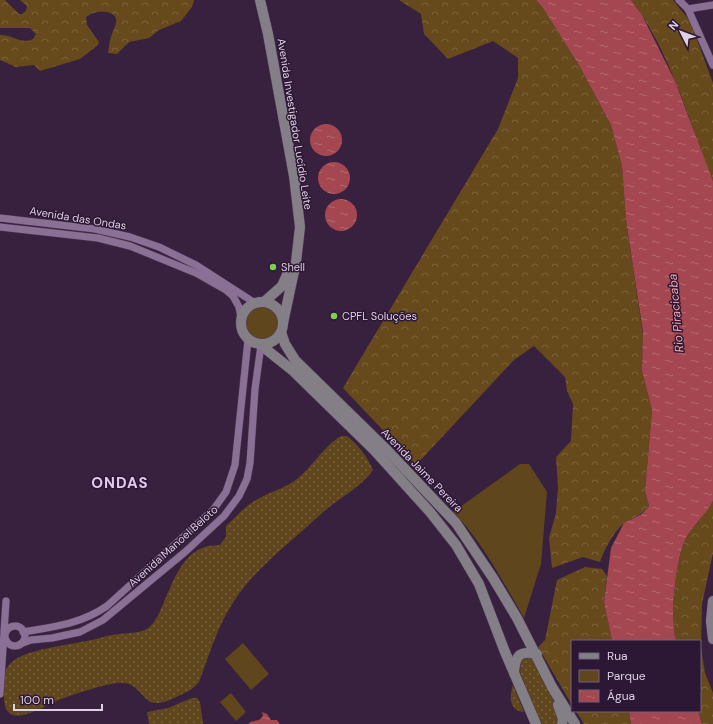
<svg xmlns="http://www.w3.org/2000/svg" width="713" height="724" font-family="'DM Sans',sans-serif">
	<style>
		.grass { fill: url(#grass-dots) }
		.forest { fill: url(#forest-crowns) }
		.green { fill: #60461d }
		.water { fill: url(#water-ripples) }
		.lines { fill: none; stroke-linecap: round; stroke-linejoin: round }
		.street-casing { stroke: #503c57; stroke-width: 8 }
		.secondary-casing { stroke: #503c57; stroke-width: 11 }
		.street { stroke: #8a7094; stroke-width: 7 }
		.secondary { stroke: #847e86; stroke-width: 10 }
		.poi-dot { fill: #7fd052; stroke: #2c1735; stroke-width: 1.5 }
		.labels { text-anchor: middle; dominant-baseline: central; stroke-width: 3; stroke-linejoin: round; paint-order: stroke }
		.street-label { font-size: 11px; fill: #dfd1e4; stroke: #2c1735 }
		.poi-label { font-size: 11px; fill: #dfd1e4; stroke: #2c1735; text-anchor: start }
		.water-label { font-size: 12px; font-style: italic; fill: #f6a8ac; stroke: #2c1735 }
		.district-label { font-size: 15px; font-weight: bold; letter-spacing: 1px; fill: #e3c8ef; stroke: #2c1735 }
	</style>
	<defs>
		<pattern id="grass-dots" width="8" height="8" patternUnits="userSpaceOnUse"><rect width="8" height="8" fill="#60461d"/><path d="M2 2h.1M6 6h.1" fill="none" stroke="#76603e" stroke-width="1.8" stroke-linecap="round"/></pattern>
		<pattern id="forest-crowns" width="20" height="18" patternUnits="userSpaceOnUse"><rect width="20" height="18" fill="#674a1b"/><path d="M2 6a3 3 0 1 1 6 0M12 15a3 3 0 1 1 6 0" fill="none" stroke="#7c633c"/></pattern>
		<pattern id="water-ripples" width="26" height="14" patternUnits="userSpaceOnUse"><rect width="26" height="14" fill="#a44751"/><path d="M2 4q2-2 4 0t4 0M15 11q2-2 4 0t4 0" fill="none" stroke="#b46972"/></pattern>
	</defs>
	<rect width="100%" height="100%" fill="#37213f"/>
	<g class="grass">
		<path d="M341,436H347C359,446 367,456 373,470C360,489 336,499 320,515C291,542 258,566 236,598C218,624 210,653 199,682C192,691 184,693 174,698C137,716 148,679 116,683C99,686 81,692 64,698C51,702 26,719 13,715C4,712 4,702 4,694C5,685 2,673 9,665C21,649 71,645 91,640C98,639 105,636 112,635C122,633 135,634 145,630C166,622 169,558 205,547C210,545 215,546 220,545L226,537V526C236,517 244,507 256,500C269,492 284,489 297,479C311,468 327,443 341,436Z"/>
		<path d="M533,657L551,689L559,721L556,724H541L538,720L520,672L521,660L524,658Z"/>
		<path d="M513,685L524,712C509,711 509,696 513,685Z"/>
		<path d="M192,698H197L200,702L203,724H149L147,712L168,708Z"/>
	</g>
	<g class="forest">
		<path d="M0,0H5L19,14H22L26,11L27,6L20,0H194L192,7L181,21L159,30L149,38L129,42L117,54L108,53C109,48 109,42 111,37C114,27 123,16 107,12C98,11 93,12 86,17L87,25L99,42L98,45L80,59L40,71L34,65L16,67L0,60V35C11,34 22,45 33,39L36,34L30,28H0Z"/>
		<path d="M399,0H536L543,8L580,67L611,125L622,166L626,220L643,335L642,371L652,410L645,491L649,506C642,515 634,517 625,523C615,529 604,550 600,562L583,557L552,568L549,538L556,513L558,487L556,457L571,441L573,404L567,391L565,377L534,346L515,359L416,465L343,388L498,129L518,78V58L493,41L448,59L424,34L421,14Z"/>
		<path d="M631,0H673L690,21L713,83V181C690,124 669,48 631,0Z"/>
		<path d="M713,501V553L702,604L701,647L705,673L713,693V724H702L698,711H700V641H676C670,617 675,560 686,538C693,525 706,515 713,501Z"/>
		<path d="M585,567L602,569L607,576L604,602L612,641H572V705L538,647L545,640L557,580Z"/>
		<path d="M576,711H629L631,724H584Z"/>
	</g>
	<g class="green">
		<circle cx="261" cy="323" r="18"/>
		<path d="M520,464H529L547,492L541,564L524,618C503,582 483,542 453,512Z"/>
		<path d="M243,643L269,674L251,690L225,659Z"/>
		<path d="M231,693L246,712L236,721L220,702Z"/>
	</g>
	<g class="water">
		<path d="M536,0H631L642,15L675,81L713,181V501C706,515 693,525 686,538C675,560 670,617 676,641H612L604,602L611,548L624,523L642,514L649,506L645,491L652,410L642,371L643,332L626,220L622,166L611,125L580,67L543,8Z"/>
		<circle cx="326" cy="140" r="16"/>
		<circle cx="334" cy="178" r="16"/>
		<circle cx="341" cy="215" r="16"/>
		<path d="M629,711H698L702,724H631Z"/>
		<path d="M262,712L267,714L271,720H277L280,724H249L250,722L259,720L263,716Z"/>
	</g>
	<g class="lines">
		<defs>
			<g id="street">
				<path d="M679,0L688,9L713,65"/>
				<path d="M688,9L713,5"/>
				<path d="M0,218L95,229L130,237L159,247L196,265L255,303"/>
				<path d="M0,227L98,238L130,246L196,273L226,290L233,296L239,307L241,318"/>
				<circle cx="15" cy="636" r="10"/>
				<path d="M23,632C54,627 81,624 107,606L213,510L226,492L235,465L248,340"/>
				<path d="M20,644L31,640L52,638L80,632L103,620L185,552L224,516L239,496L247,479L250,463L255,389L261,345"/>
				<path d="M0,694L6,601"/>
			</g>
			<g id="secondary">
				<path d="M260,0L268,34L294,176L300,227L296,262L283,323"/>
				<circle cx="262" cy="323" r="21"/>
				<path d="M264,302L282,286L290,268"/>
				<path d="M281,332L285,344L295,360L386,449L456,523L493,578L517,618L552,687L575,724"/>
				<path d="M263,345L267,350L292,370L374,450L430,512L456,545L479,584L505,652L536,724"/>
				<path d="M713,601L711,621L713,639"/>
				<path d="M514,673C515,656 519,650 537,654"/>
				<path d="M558,705L563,719L562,724"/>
			</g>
		</defs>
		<use href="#street" class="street-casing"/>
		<use href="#secondary" class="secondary-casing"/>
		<use href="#street" class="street"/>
		<use href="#secondary" class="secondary"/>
	</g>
	<g class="poi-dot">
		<circle cx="273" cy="267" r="4"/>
		<circle cx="334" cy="316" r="4"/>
	</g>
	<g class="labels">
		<g class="street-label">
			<text transform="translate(295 124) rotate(81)">Avenida Investigador Lucídio Leite</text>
			<text transform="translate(78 218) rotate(9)">Avenida das Ondas</text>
			<text transform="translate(422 470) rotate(46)">Avenida Jaime Pereira</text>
			<text transform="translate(173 546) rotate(-42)">Avenida Manoel Beloto</text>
		</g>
		<g class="poi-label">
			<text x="281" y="267">Shell</text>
			<text x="342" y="316">CPFL Soluções</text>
		</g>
		<g class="water-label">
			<text transform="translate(676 313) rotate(-95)">Rio Piracicaba</text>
		</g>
		<g class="district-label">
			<text x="120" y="483">ONDAS</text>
		</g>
	</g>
	<rect x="571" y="640" width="130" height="72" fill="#2c1735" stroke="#74617b"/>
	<rect x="579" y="653" width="20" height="6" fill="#847e86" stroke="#74617b"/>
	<text x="607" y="660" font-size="12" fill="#dfd1e4">Rua</text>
	<rect x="579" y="670" width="20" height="12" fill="#60461d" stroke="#74617b"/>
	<text x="607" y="680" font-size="12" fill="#dfd1e4">Parque</text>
	<rect x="579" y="690" width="20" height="12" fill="url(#water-ripples)" stroke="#74617b"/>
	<text x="607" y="700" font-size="12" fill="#dfd1e4">Água</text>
	<g transform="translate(681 32) rotate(312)" stroke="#2c1735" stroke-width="3" paint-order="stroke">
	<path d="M0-3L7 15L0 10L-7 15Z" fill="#dfd1e4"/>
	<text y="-6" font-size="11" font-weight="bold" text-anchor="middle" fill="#dfd1e4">N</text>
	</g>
	<path d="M14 704v6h88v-6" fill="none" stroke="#dfd1e4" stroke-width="2"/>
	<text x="20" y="704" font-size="12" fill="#dfd1e4" stroke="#2c1735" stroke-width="3" paint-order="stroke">100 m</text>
</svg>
